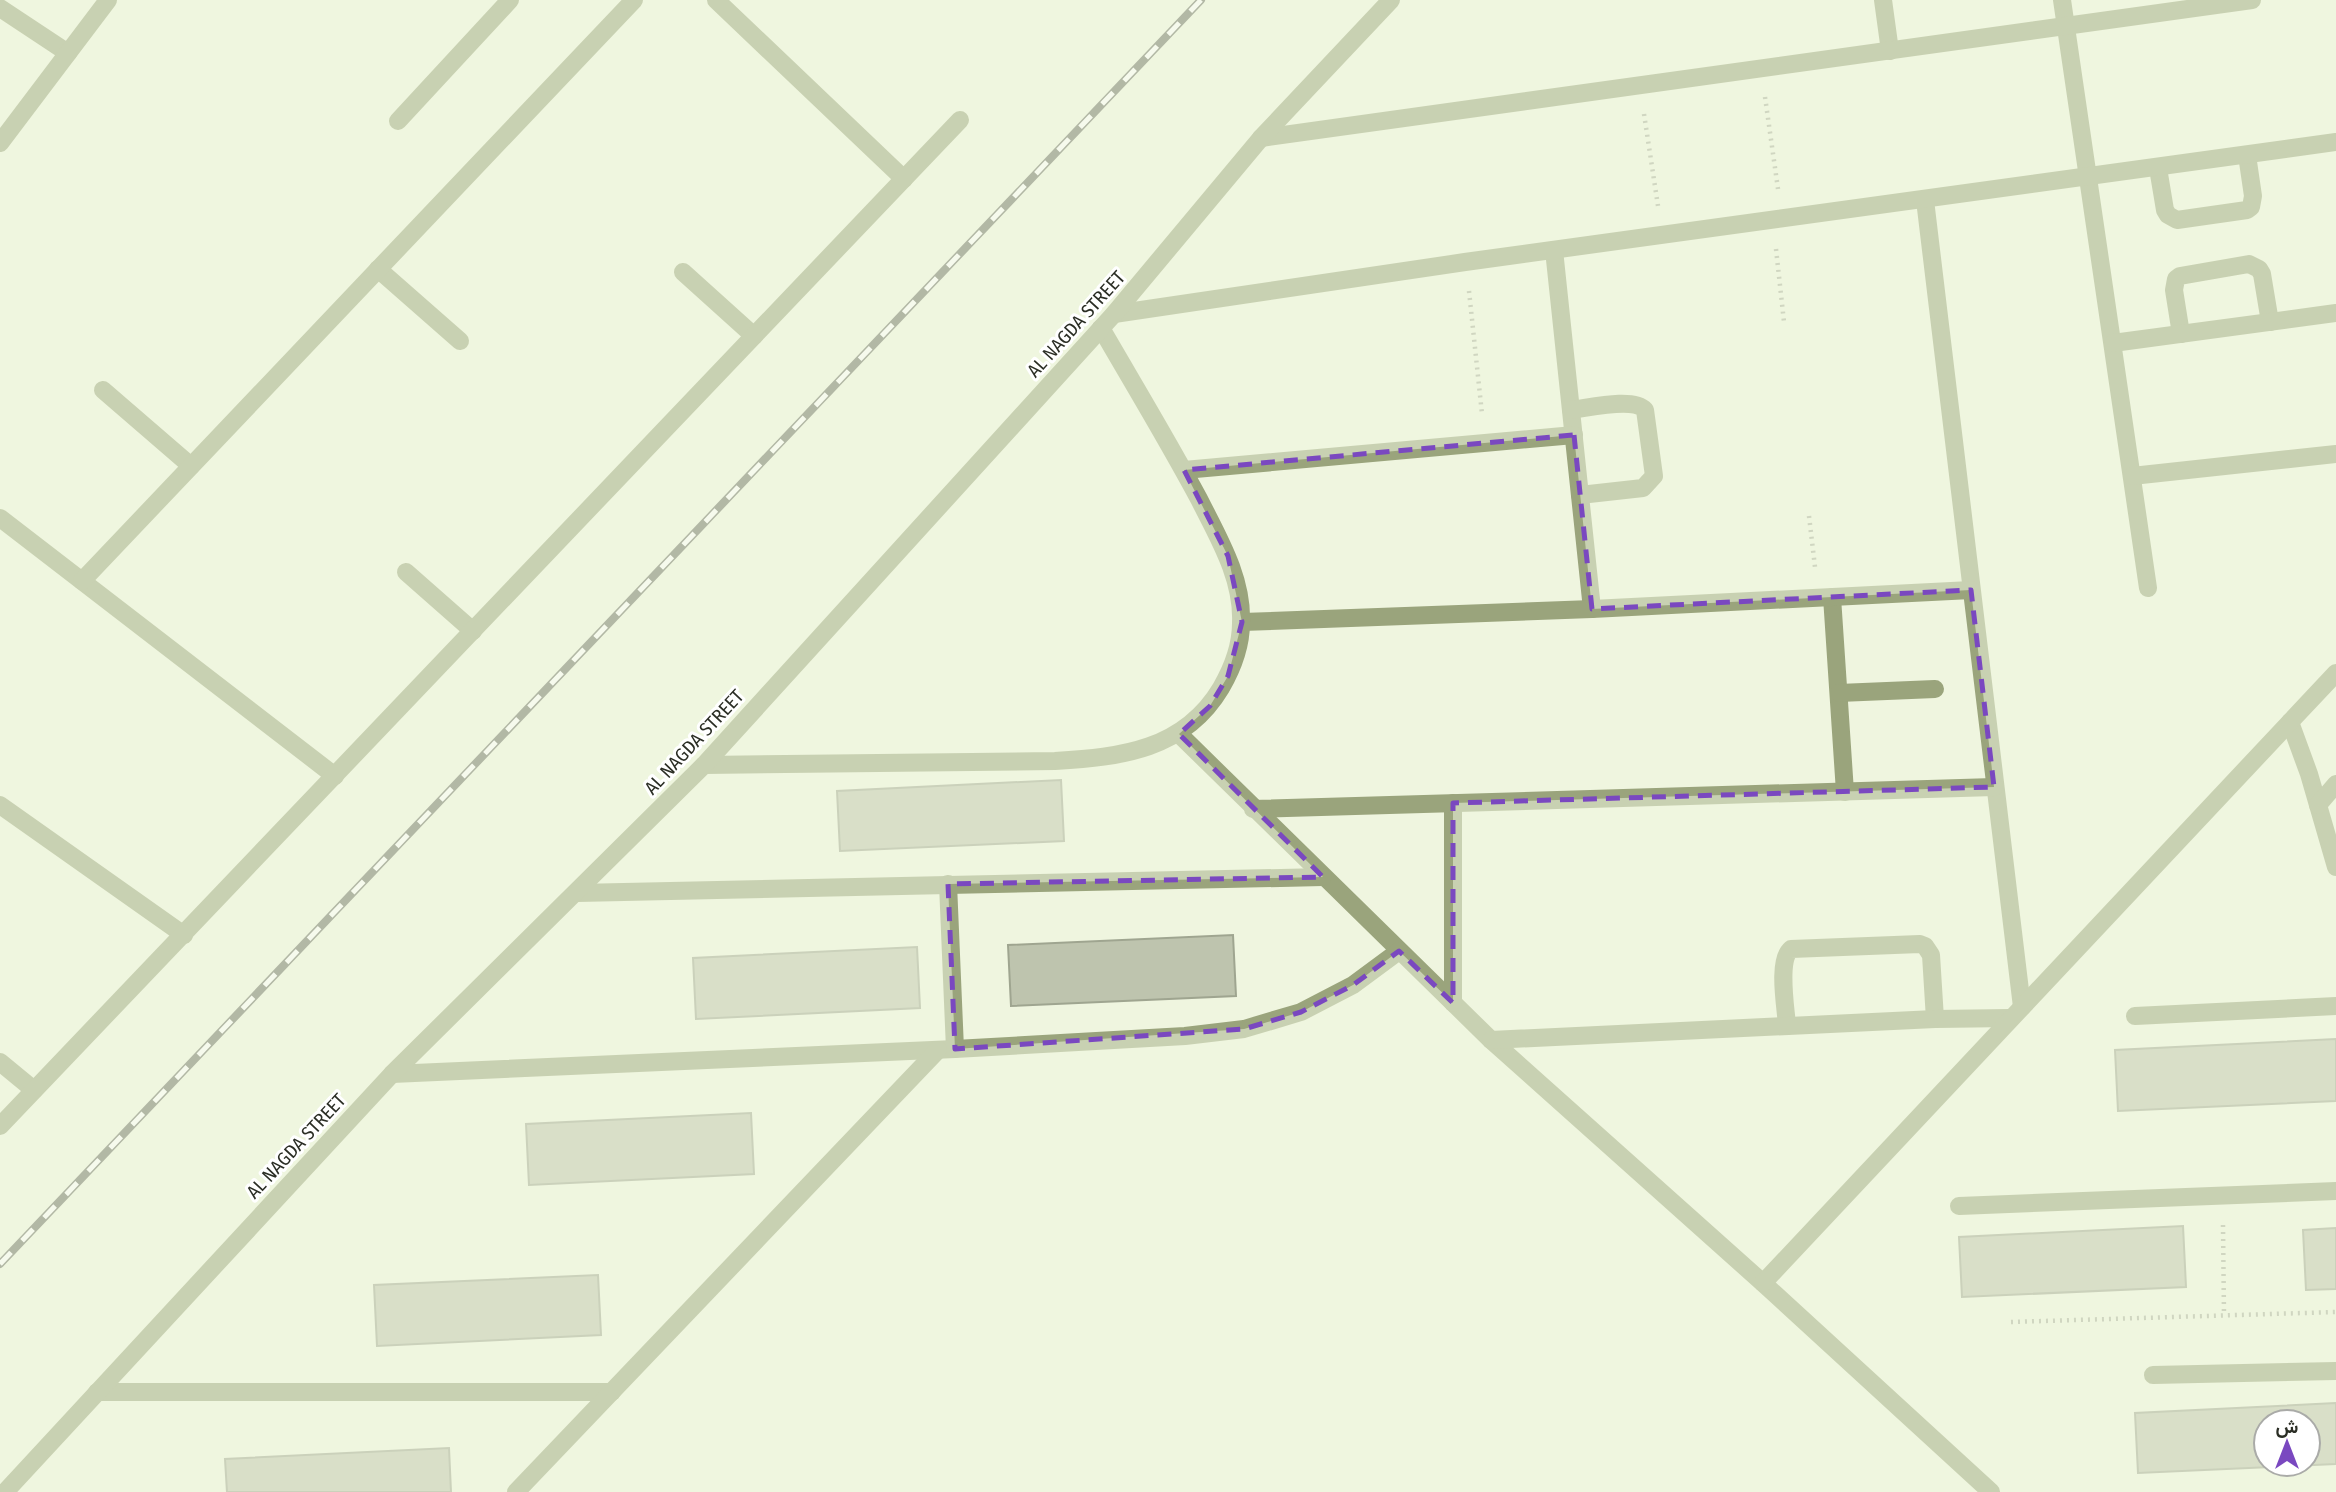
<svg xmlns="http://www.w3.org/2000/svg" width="2336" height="1492" font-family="'Fira Sans Condensed',Vazirmatn,sans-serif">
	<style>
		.building { fill: #bec4ae; stroke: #9fa590; stroke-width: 2; fill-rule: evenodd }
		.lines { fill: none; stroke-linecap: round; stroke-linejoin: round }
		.path { stroke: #abb09e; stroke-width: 4.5; stroke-dasharray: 2 5; stroke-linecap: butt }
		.minor { stroke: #9aa47c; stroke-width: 18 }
		.rail-casing { stroke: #696d60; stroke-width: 8 }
		.rail { stroke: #fff; stroke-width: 5; stroke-dasharray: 16; stroke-linecap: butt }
		.marked { fill: none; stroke: #7a48c0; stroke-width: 5; stroke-dasharray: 14 9; stroke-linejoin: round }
		.labels { text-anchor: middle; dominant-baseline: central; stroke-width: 6; stroke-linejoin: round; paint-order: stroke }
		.street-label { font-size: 19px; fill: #2b2e25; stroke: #fff }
	</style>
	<rect width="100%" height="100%" fill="#eff5df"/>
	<g class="building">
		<path d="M1061,780L1064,841L840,851L837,791Z"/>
		<path d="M1233,935L1236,996L1011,1006L1008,945Z"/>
		<path d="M917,947L920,1008L696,1019L693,958Z"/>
		<path d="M2336,1039V1101L2118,1111L2115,1050Z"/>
		<path d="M751,1113L754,1174L529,1185L526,1124Z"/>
		<path d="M2183,1226L2186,1287L1962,1297L1959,1237Z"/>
		<path d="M2336,1228V1289L2306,1290L2303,1230Z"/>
		<path d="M598,1275L601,1335L377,1346L374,1285Z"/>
		<path d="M2336,1403V1464L2138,1473L2135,1413ZM2266,1422H2308V1464H2266Z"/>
		<path d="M449,1448L451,1492H227L225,1459Z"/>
	</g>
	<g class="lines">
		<g class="path">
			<path d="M1765,97L1778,189"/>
			<path d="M1644,114L1658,206"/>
			<path d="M1776,249L1784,322"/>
			<path d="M1469,291L1482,414"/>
			<path d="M1809,516L1815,567"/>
			<path d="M2223,1225L2224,1316"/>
			<path d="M2011,1322L2336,1312"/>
		</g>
		<g class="minor">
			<path d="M716,0L904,179"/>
			<path d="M1883,0L1890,51"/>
			<path d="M2062,0L2148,588"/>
			<path d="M0,8L68,53"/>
			<path d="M398,121L510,0"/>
			<path d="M1261,138L2252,0"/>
			<path d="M0,143L108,0"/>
			<path d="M2158,168L2165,210L2168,215L2177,220L2247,210L2251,207L2253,196L2247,155"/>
			<path d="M1925,200L2022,1007"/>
			<path d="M1554,250L1592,609"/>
			<path d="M378,269L460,341"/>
			<path d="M683,272L754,336"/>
			<path d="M1114,314L1465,262L2336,142"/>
			<path d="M2181,334L2174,290L2176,279L2180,276L2249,264L2259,269L2262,274L2270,322"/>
			<path d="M2113,343L2336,313"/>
			<path d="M103,390L191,466"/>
			<path d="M1571,410C1589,408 1633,397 1645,410L1654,476L1643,488L1580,495"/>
			<path d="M1184,470L1574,435"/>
			<path d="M2132,476L2336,454"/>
			<path d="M0,518L335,776"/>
			<path d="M406,572L473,631"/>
			<path d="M82,581L634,0"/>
			<path d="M1832,597L1845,792"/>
			<path d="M1242,622L1592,609L1971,590"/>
			<path d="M1839,693L1935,689"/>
			<path d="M2290,722L2309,774L2336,867"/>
			<path d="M1179,734L1491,1040L1763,1283L1991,1492"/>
			<path d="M704,765L1055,761C1121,757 1184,750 1221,688C1232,669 1241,645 1241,623C1243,578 1218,537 1199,499C1168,441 1134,385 1101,328"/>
			<path d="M1453,803V1003"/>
			<path d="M0,805L184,935"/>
			<path d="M2318,805L2336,784"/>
			<path d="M1253,809L1994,787"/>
			<path d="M948,884L955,1049"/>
			<path d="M577,893L1323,877"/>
			<path d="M2135,1016L2336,1006"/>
			<path d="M1787,1026C1786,1008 1777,961 1791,949L1920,944L1925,946L1931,955L1935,1019"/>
			<path d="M1491,1040L1935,1019L2011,1018"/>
			<path d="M0,1062L34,1090"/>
			<path d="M392,1074L955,1049L1185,1036L1244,1029L1301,1012L1353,985L1399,951"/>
			<path d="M0,1126L960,120"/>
			<path d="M1959,1206L2336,1191"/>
			<path d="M1763,1283L2336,673"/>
			<path d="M2153,1375L2336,1371"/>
			<path d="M97,1392H612"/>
			<path d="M5,1492L392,1074L704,765L1114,314L1261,138L1391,0"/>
			<path d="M516,1492L938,1050"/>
		</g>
		<defs>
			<path id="rail" d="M0,1264L1201,0"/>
		</defs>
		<use href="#rail" class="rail-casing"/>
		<use href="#rail" class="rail"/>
	</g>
	<path d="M0 0H2336V1492H0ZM1574,435L1592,609L1971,590L1994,787L1453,803V1003L1399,951L1353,985L1301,1012L1244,1029L955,1049L948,884L1323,877L1179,734L1210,706L1228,676L1242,622L1228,556L1184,470Z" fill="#eff5df" fill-opacity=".55" fill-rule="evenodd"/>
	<path class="marked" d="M1574,435L1592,609L1971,590L1994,787L1453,803V1003L1399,951L1353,985L1301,1012L1244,1029L955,1049L948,884L1323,877L1179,734L1210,706L1228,676L1242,622L1228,556L1184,470Z"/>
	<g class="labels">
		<g class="street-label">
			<text transform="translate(1076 324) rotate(-48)">AL NAGDA STREET</text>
			<text transform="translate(694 742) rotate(-47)">AL NAGDA STREET</text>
			<text transform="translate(296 1146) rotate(-47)">AL NAGDA STREET</text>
		</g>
	</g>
	<g transform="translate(2287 1443)"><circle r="33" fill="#ffffff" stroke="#aaaba8" stroke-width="2"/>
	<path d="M0-5L12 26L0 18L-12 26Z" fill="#7a48c0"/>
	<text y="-10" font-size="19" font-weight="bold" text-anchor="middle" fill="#2b2e25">ش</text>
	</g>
</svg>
